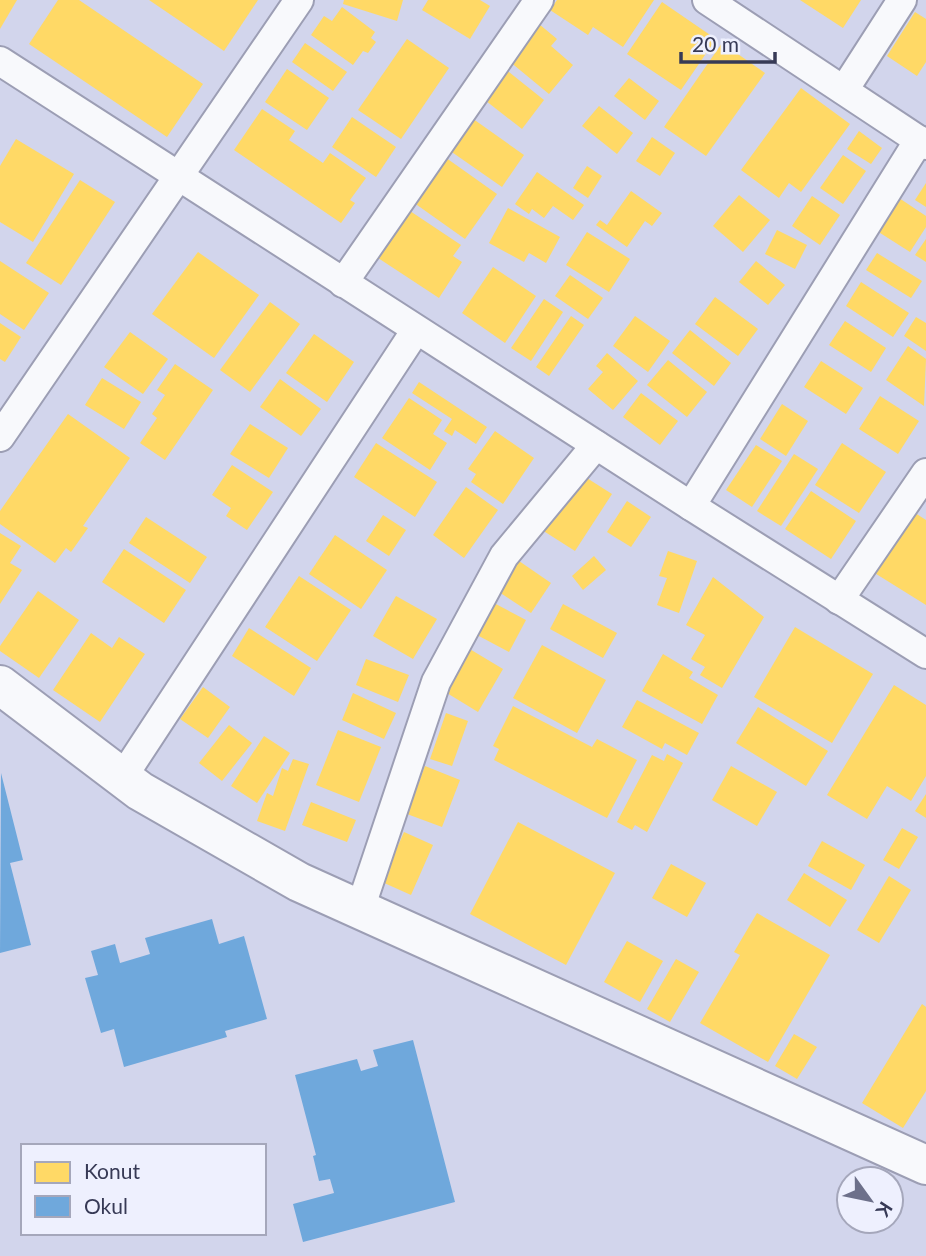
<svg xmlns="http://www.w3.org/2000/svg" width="926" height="1256" font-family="Lato,sans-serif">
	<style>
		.homes { fill: #ffd966 }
		.schools { fill: #6fa8dc }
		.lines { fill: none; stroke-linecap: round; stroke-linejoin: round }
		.street-casing { stroke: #9c9eb4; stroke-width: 32 }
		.secondary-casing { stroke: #9c9eb4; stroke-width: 42 }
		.street { stroke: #f8f9fc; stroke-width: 28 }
		.secondary { stroke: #f8f9fc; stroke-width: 38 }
	</style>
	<rect width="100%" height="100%" fill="#d2d5ec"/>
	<g class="homes">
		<path d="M0,0H17L0,29Z"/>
		<path d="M58,0H79L203,84L167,137L29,44Z"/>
		<path d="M149,0H258L224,51Z"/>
		<path d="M344,0H403L397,21L343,4Z"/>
		<path d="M428,0H480L490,6L470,39L422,10Z"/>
		<path d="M557,0H654L623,47L593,27L588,35L550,10Z"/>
		<path d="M800,0H861L843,28Z"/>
		<path d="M662,2L716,39L681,90L627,54Z"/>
		<path d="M342,7L375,32L371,38L376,42L368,53L363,51L353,65L311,35L324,16L332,21Z"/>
		<path d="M915,12L926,19V62L917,76L887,56Z"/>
		<path d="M539,24L557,39L551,46L573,65L549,94L509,61Z"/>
		<path d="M407,39L449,68L401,139L358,110Z"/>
		<path d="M305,43L347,72L333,91L292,62Z"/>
		<path d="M722,43L765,73L706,156L664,127Z"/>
		<path d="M504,68L544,100L522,129L481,97Z"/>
		<path d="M287,69L329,98L307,130L265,102Z"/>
		<path d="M629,78L659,101L645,120L614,96Z"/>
		<path d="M801,88L850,124L801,192L789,183L779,198L741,170Z"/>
		<path d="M599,106L633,133L617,154L582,126Z"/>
		<path d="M262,109L295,131L289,140L323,163L330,153L366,178L350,200L355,203L341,223L234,150Z"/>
		<path d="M469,116L524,155L502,187L446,148Z"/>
		<path d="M352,117L396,147L376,177L332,147Z"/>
		<path d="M859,131L882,148L871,164L847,149Z"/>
		<path d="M652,137L675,153L660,176L636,161Z"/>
		<path d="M16,139L74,174L33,242L0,222V166Z"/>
		<path d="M442,155L497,194L465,239L410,200Z"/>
		<path d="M843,155L866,171L843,204L820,188Z"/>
		<path d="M587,166L602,176L588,198L573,188Z"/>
		<path d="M537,172L584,205L573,220L553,206L544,218L532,209L529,214L515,204Z"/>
		<path d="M80,180L115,202L61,285L26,263Z"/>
		<path d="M926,183V207L915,200Z"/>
		<path d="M631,191L662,213L652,226L645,221L627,247L596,225L600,220L607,225Z"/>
		<path d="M739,195L770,220L743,252L713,226Z"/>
		<path d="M812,196L840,215L820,245L792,226Z"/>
		<path d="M899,198L926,216V227L910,252L877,231Z"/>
		<path d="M404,207L461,245L453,256L462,262L439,298L372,254Z"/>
		<path d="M508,208L560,237L546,263L529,253L524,262L489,243Z"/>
		<path d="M777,230L807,245L795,269L765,254Z"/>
		<path d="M587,232L630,259L609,292L566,265Z"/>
		<path d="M926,239V262L915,255Z"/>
		<path d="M198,252L259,295L214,358L152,314Z"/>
		<path d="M877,253L922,281L911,298L866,270Z"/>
		<path d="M0,261L49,293L24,330L0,314Z"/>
		<path d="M756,261L785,285L768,305L739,282Z"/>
		<path d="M493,267L536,296L505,343L462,313Z"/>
		<path d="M570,275L603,298L588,319L555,296Z"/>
		<path d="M861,282L909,313L893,337L846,306Z"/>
		<path d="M715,297L758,329L738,356L695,324Z"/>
		<path d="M544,299L563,312L531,361L511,348Z"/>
		<path d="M270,302L300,324L250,392L220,370Z"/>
		<path d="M571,316L584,325L549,376L536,367Z"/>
		<path d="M635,316L670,341L648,372L613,346Z"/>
		<path d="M916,317L926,323V351L904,336Z"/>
		<path d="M845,321L886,348L871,372L829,345Z"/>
		<path d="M0,323L21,337L5,362L0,359Z"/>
		<path d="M690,330L731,363L714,386L672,353Z"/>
		<path d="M130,332L168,359L143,394L104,367Z"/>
		<path d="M314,334L354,362L327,402L286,373Z"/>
		<path d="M908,346L926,359L924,406L886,380Z"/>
		<path d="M607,353L638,381L613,410L588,389L603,372L596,366Z"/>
		<path d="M668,360L707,392L687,417L647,385Z"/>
		<path d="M821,361L863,388L846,414L804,387Z"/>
		<path d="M175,364L213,390L165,460L140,443L157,418L152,414L165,395L157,390Z"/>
		<path d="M102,378L141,402L124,429L85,405Z"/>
		<path d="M280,379L321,409L301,436L260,407Z"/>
		<path d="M419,382L487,427L476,444L455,430L452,436L444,431L452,419L412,393Z"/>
		<path d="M641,393L678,421L660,445L623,417Z"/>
		<path d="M880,396L919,421L898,454L859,429Z"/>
		<path d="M409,398L442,420L433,434L447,443L430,470L382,438Z"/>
		<path d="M782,404L808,421L786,456L760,439Z"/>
		<path d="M68,414L130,458L83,526L88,528L71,552L66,548L55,563L0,524V511Z"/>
		<path d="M250,424L288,448L269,478L230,454Z"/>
		<path d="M495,431L534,458L503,504L471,482L476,474L468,469Z"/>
		<path d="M376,443L437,482L415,517L354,477Z"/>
		<path d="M842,443L886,472L859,513L815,485Z"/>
		<path d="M756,445L782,461L752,507L726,490Z"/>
		<path d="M794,454L818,469L781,526L757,511Z"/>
		<path d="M232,465L273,492L247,530L226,516L231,508L212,495Z"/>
		<path d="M579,473L612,494L575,551L542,530Z"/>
		<path d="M466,487L498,510L464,558L433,535Z"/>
		<path d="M811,491L856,521L831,559L785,529Z"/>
		<path d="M627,501L651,517L631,547L607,532Z"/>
		<path d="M912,511L926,520V605L873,572Z"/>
		<path d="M383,515L406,530L389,556L366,541Z"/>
		<path d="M146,517L207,557L190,583L129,543Z"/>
		<path d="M0,533L21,546L10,563L22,570L0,604Z"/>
		<path d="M335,535L387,570L361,609L309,574Z"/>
		<path d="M124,549L186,590L164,623L102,582Z"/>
		<path d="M668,551L697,561L679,613L657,605L667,578L659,576Z"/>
		<path d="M594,556L606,570L583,590L572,576Z"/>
		<path d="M519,561L551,583L531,613L499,592Z"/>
		<path d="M299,576L351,610L317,661L265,627Z"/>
		<path d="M713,577L764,617L722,688L700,675L705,667L691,659L705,635L686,625Z"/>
		<path d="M38,591L79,620L39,678L0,651V646Z"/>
		<path d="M396,596L437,619L413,659L373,636Z"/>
		<path d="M494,603L526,620L509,652L477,635Z"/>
		<path d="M563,604L617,633L603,658L550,629Z"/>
		<path d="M795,627L873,674L832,743L754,697Z"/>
		<path d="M249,628L311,668L294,696L232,656Z"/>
		<path d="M91,633L112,648L119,637L145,654L100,722L53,690Z"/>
		<path d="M542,645L606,680L577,733L513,698Z"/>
		<path d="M468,648L503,669L478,712L442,690Z"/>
		<path d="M663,654L693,672L689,678L718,695L702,724L642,691Z"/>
		<path d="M366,659L409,675L398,702L356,685Z"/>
		<path d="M894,685L926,705V776L911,801L887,786L867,819L827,795Z"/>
		<path d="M203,687L230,707L208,738L180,719Z"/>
		<path d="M353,693L396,713L384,739L342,720Z"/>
		<path d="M637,700L699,733L687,755L665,743L662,749L622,727Z"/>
		<path d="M513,706L592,747L597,739L637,760L607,818L494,760L499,749L493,746Z"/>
		<path d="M758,707L828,751L806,786L736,743Z"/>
		<path d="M446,713L468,721L452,766L430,759Z"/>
		<path d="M229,725L252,743L222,781L199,763Z"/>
		<path d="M338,730L381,747L359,802L316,785Z"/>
		<path d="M264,736L290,753L257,803L231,786Z"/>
		<path d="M667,754L683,763L647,832L635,825L632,830L617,822L652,755L664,761Z"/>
		<path d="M293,759L309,764L285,831L257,821L267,793L273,796L282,768L288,771Z"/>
		<path d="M425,766L460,780L442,827L407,814Z"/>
		<path d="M731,766L777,792L757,826L712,800Z"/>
		<path d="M926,794V818L915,811Z"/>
		<path d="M311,802L356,820L347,842L302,825Z"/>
		<path d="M518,822L615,873L566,965L470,914Z"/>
		<path d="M902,828L918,837L899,869L883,860Z"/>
		<path d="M404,832L433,845L411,895L382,882Z"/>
		<path d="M822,841L865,865L851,890L808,866Z"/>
		<path d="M671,864L706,883L687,917L652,898Z"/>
		<path d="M804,873L847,900L830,927L787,900Z"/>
		<path d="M889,876L911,890L879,943L857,930Z"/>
		<path d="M757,913L830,955L768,1062L700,1023L740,955L734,952Z"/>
		<path d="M627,941L663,961L640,1002L604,982Z"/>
		<path d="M676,959L699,972L670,1022L647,1009Z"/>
		<path d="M922,1004L926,1007V1091L903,1128L862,1103Z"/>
		<path d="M794,1034L817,1047L797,1079L775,1066Z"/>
	</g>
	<g class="schools">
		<path d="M1,773L23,860L10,863L31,945L0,953Z"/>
		<path d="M212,919L219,944L244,936L267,1019L225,1031L227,1037L124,1067L114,1029L101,1033L85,978L98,975L91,951L115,944L120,963L150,954L145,938Z"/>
		<path d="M413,1040L455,1202L303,1242L293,1204L334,1193L330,1179L319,1181L313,1156L316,1155L295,1075L357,1059L361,1071L378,1066L373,1050Z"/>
	</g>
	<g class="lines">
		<defs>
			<g id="street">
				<path d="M707,0L926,145"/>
				<path d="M0,61L691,506L926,654"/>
				<path d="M844,90L902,0"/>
				<path d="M343,283L539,0"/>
				<path d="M0,437L299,0"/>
				<path d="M691,506L919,140"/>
				<path d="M839,600L926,473"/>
				<path d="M122,778L416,330"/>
				<path d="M360,909L436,682L504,556L596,445"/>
			</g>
			<path id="secondary" d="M0,685L140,791L299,882L926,1165"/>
		</defs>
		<use href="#street" class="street-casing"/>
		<use href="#secondary" class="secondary-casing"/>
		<use href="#street" class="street"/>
		<use href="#secondary" class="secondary"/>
	</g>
	<rect x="21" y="1144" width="245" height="91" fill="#eef0fe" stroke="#a5a7bb" stroke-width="2"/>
	<rect x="35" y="1162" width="35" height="21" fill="#ffd966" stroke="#a5a7bb" stroke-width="2"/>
	<text x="84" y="1179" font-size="21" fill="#373a56">Konut</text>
	<rect x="35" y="1196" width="35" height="21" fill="#6fa8dc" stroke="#a5a7bb" stroke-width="2"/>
	<text x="84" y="1214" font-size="21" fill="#373a56">Okul</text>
	<g transform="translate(870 1200) rotate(123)"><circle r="33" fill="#eef0fe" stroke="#a5a7bb" stroke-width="2"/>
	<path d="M0-5L12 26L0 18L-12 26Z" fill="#6d708a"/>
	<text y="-10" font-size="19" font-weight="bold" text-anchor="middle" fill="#373a56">K</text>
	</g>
	<path d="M681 52v10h94v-10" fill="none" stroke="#373a56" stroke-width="3.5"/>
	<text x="692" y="52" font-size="21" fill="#373a56" stroke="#eef0fe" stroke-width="5" paint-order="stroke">20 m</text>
</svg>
